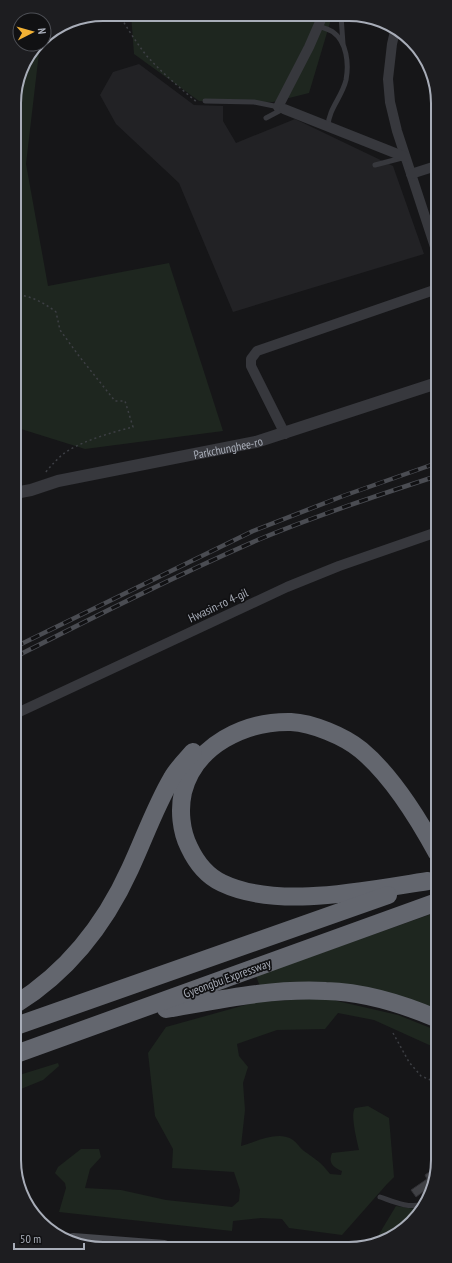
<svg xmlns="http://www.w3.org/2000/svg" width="452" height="1263" font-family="'PT Sans Narrow',sans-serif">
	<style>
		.built { fill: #222225 }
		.green { fill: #1e261f }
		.building { fill: #404145; stroke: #303034 }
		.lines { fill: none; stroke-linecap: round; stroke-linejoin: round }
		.path { stroke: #3d3f44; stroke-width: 1.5; stroke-dasharray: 2 3; stroke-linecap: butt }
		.service { stroke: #37383d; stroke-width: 5 }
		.minor { stroke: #37383d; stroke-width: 10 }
		.tertiary { stroke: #37383d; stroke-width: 12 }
		.secondary { stroke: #45474d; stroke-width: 14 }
		.motorway { stroke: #63666e; stroke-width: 18 }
		.rail-casing { stroke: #4a4c52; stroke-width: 4.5 }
		.rail { stroke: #111113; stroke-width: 3; stroke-dasharray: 9; stroke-linecap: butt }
		.labels { text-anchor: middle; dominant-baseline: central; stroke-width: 3.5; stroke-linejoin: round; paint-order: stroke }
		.street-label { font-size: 12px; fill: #a8adb8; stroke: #111113 }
		.rim { fill: none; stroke: #a8adb8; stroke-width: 2 }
	</style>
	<rect width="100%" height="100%" fill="#161618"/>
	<path class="built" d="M139,64L194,105L223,106V121L236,143L295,119L393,166L424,254L233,312L179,183L116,124L100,95L113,72Z"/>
	<g class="green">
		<path d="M131,14L332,16L309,93L273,102L199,101L134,54Z"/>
		<path d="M38,44H40L26,164L48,286L169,263L223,431L85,449L21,429L15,484L14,97L23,63Z"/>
		<path d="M437,912L438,1009L393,995L261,989L256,976Z"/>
		<path d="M324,998L398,1015L438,1031V1049L374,1020L338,1013L325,1029L277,1030L237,1044L239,1056L248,1067L243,1083L245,1110L241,1146C256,1142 278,1130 293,1140C297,1143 300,1148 304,1151C315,1159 321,1162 330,1174L341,1175L342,1171C333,1167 328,1163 332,1153L359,1150C357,1141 350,1114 355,1108L368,1106L389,1118L394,1177L387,1184L342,1235L289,1228L282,1219L261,1218L233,1221L232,1231L59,1212L66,1188L65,1183L55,1173L58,1167L81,1149H99L101,1157L90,1169L85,1188L121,1190L166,1200L232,1207L239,1201L240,1190L234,1172L172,1168L173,1149L155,1116L148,1053L166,1027L256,1002Z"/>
		<path d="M58,1063L59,1066L43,1080L21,1089L16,1095V1076Z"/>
		<path d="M396,1206L415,1209L421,1207L416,1219L385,1237L378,1236Z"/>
	</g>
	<path class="building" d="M432,1170L435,1174L428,1188L416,1197L411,1190L427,1179L425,1175Z"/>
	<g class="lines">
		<g class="path">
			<path d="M119,14C127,28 136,42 146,55C162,73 180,88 198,103"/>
			<path d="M245,15L247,16L254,15"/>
			<path d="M14,294C31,296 43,302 56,312L60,330L79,356L115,401H125L133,427C113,432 86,440 69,450C59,456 52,465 44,474"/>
			<path d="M393,1033L409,1062L421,1076L438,1083"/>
		</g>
		<g class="service">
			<path d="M341,16L343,44"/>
			<path d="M319,26C323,28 329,29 333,32C347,42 349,64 346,80C342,97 329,108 328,126"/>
			<path d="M205,101L254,102L279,107"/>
			<path d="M266,118L283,109"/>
			<path d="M375,165L402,158"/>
			<path d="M380,1197C392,1201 409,1209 422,1204"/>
		</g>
		<g class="minor">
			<path d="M395,31L392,44L388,79L390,102L397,131L436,250"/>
			<path d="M278,107L309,47L323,15"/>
			<path d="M284,109L405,157"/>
			<path d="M411,174L436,166"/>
			<path d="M437,432L435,436L437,445"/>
			<path d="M285,434L251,366V359L257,351L437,289"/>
			<path d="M15,714L287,587L339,566L437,532"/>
		</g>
		<path class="tertiary" id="s1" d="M15,493L31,490L58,481L256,442L437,383"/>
		<path class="secondary" d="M73,1240L164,1247"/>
		<g class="motorway">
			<path d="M428,881C368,890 278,910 222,883C207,876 196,862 189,847C181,831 179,810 183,792C195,745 245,721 291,722C312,723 344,736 361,750C391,775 418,818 437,853"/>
			<path d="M16,1004C67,972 105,924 130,869C144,839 155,807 172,778C177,769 186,760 193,752"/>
			<path d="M166,1009C218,1000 272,988 326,991C363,992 403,1004 438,1019"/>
			<path d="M16,1026L388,895"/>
			<path d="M16,1054L437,902"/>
		</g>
		<defs>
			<g id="rail">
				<path d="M15,647L253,531L343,496L437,463"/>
				<path d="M15,657C96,616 177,575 260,539C318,515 378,495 437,476"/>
			</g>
		</defs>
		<use href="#rail" class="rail-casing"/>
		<use href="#rail" class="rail"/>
	</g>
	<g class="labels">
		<g class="street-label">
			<text stroke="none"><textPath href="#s1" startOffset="218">Parkchunghee-ro</textPath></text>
			<text transform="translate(218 605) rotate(-25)">Hwasin-ro 4-gil</text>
			<text transform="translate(227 978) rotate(-20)">Gyeongbu Expressway</text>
		</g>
	</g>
	<path d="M0 0H452V1263H0ZM103 21H349A82 82 0 0 1 431 103V1160A82 82 0 0 1 349 1242H103A82 82 0 0 1 21 1160V103A82 82 0 0 1 103 21Z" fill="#1d1d20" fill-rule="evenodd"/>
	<path class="rim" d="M103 21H349A82 82 0 0 1 431 103V1160A82 82 0 0 1 349 1242H103A82 82 0 0 1 21 1160V103A82 82 0 0 1 103 21Z"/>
	<g transform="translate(32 32) rotate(84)"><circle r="19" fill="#111113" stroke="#4d4f55"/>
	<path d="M0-3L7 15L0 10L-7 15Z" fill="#f2b134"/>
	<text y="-6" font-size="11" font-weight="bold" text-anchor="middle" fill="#a8adb8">N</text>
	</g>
	<path d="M14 1243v6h70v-6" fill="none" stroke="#a8adb8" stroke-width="2"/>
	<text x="20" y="1243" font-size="12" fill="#a8adb8" stroke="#111113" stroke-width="3" paint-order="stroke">50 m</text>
</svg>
